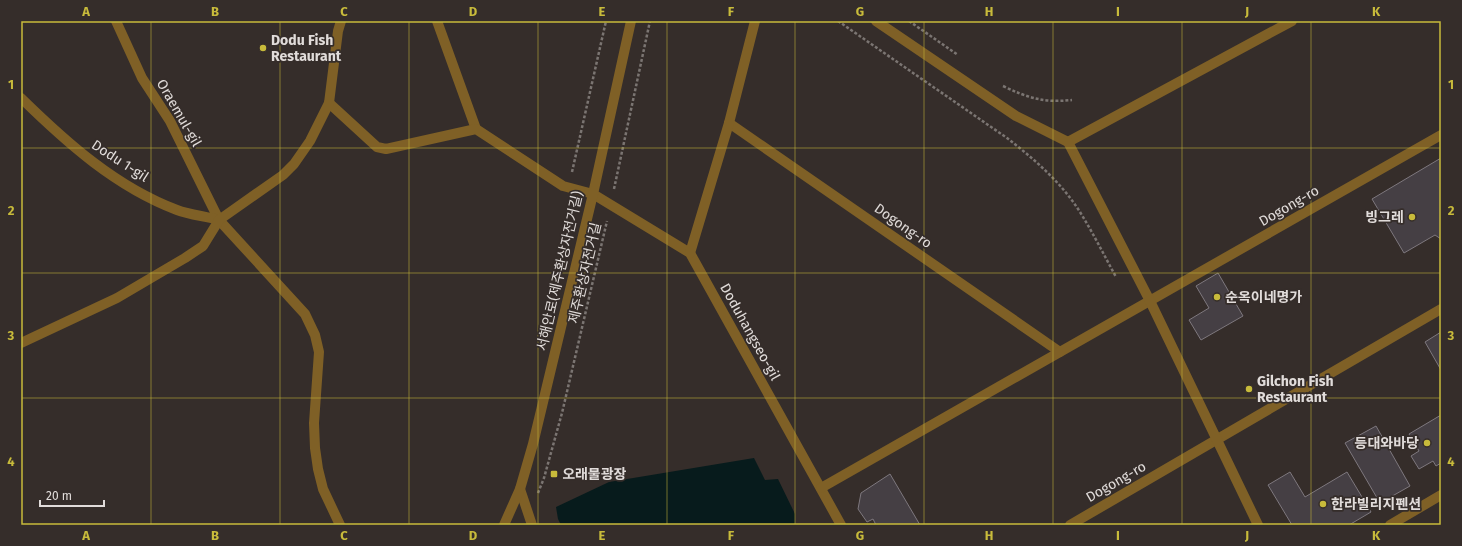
<svg xmlns="http://www.w3.org/2000/svg" width="1462" height="546" font-family="'Fira Sans','Noto Sans KR',sans-serif">
	<style>
		.water { fill: #071b1c }
		.building { fill: #453f44; stroke: #7e787e }
		.lines { fill: none; stroke-linecap: round; stroke-linejoin: round }
		.path { stroke: #7b7572; stroke-width: 2.5; stroke-dasharray: 3 2; stroke-linecap: butt }
		.minor { stroke: #7f6026; stroke-width: 10 }
		.tertiary { stroke: #7f6026; stroke-width: 10 }
		.grid { fill: none; stroke: #c8bb3b; stroke-width: 1; stroke-opacity: 0.55 }
		.poi-dot { fill: #c8bb3b; stroke: #352d2a; stroke-width: 1.5 }
		.labels { text-anchor: middle; dominant-baseline: central; stroke-width: 3.5; stroke-linejoin: round; paint-order: stroke }
		.poi-label { font-size: 14px; font-weight: bold; fill: #e1dcda; stroke: #352d2a; text-anchor: start }
		.street-label { font-size: 14px; fill: #e1dcda; stroke: #352d2a }
		.neatline { fill: none; stroke: #c8bb3b; stroke-width: 1.5 }
		.grid-label { font-size: 13px; text-anchor: middle; font-weight: bold; fill: #c8bb3b }
	</style>
	<rect width="100%" height="100%" fill="#352d2a"/>
	<path class="water" d="M754,458L765,480L778,479L795,514V525H561L558,519L556,507L609,482Z"/>
	<g class="building">
		<path d="M1441,158V239L1435,235L1404,253L1372,199Z"/>
		<path d="M1218,273L1243,316L1201,340L1189,320L1209,308L1196,286Z"/>
		<path d="M1441,332V370L1425,342Z"/>
		<path d="M1441,415V463L1436,466L1433,461L1419,469L1411,456L1419,451L1409,434Z"/>
		<path d="M1376,426L1410,486L1380,503L1345,443Z"/>
		<path d="M1290,472L1305,497L1347,472L1371,512L1349,525H1292L1268,485Z"/>
		<path d="M890,474L920,525H876L873,519L867,522L858,509L861,493Z"/>
	</g>
	<g class="lines">
		<g class="path">
			<path d="M838,21L1007,138C1034,159 1061,182 1080,212C1093,233 1104,255 1116,277"/>
			<path d="M909,21L958,55"/>
			<path d="M1003,86C1028,98 1044,103 1072,100"/>
			<path d="M572,172L606,21"/>
			<path d="M614,189L650,21"/>
			<path d="M538,493L544,478L562,413L607,221"/>
		</g>
		<g class="minor">
			<path d="M116,21L142,78L170,121L219,220L305,314L315,335L319,352L314,423L315,448L318,469L323,489L340,525"/>
			<path d="M437,21L476,129"/>
			<path d="M21,98C67,143 116,187 177,210C190,215 205,216 219,220"/>
			<path d="M329,103L377,147L386,149L476,129L563,186L593,194L690,253L841,525"/>
			<path d="M729,123L1060,352"/>
			<path d="M1068,142L1292,21"/>
			<path d="M690,253L729,123L755,21"/>
			<path d="M21,343L117,298L185,258L203,246L219,220L283,175L294,164L310,141L329,103L338,31L341,21"/>
			<path d="M821,488L1441,135"/>
			<path d="M520,489L532,525"/>
			<path d="M1070,525L1441,309"/>
			<path d="M1390,525L1441,495"/>
		</g>
		<g class="tertiary">
			<path d="M876,21L1016,116L1068,142L1150,301L1258,525"/>
			<path d="M504,525L520,489L533,444L593,194L631,21"/>
		</g>
	</g>
	<path class="grid" d="M151,21V525M280,21V525M409,21V525M538,21V525M667,21V525M795,21V525M924,21V525M1053,21V525M1182,21V525M1311,21V525M21,148H1441M21,273H1441M21,398H1441"/>
	<g class="poi-dot">
		<circle cx="263" cy="48" r="4"/>
		<circle cx="1412" cy="217" r="4"/>
		<circle cx="1217" cy="297" r="4"/>
		<circle cx="1249" cy="389" r="4"/>
		<circle cx="1427" cy="443" r="4"/>
		<rect x="550" y="470" width="8" height="8" rx="2"/>
		<circle cx="1323" cy="504" r="4"/>
	</g>
	<g class="labels">
		<g class="poi-label">
			<text x="271" y="40">Dodu Fish<tspan x="271" dy="16">Restaurant</tspan></text>
			<text x="1404" y="217" text-anchor="end">빙그레</text>
			<text x="1225" y="297">순옥이네명가</text>
			<text x="1257" y="381">Gilchon Fish<tspan x="1257" dy="16">Restaurant</tspan></text>
			<text x="1419" y="443" text-anchor="end">등대와바당</text>
			<text x="562" y="474">오래물광장</text>
			<text x="1331" y="504">한라빌리지펜션</text>
		</g>
		<g class="street-label">
			<text transform="translate(179 113) rotate(60)">Oraemul-gil</text>
			<text transform="translate(120 161) rotate(33)">Dodu 1-gil</text>
			<text transform="translate(1289 206) rotate(-30)">Dogong-ro</text>
			<text transform="translate(903 226) rotate(35)">Dogong-ro</text>
			<text transform="translate(560 271) rotate(-77)">서해안로(제주환상자전거길)</text>
			<text transform="translate(585 273) rotate(-77)">제주환상자전거길</text>
			<text transform="translate(750 332) rotate(61)">Doduhangseo-gil</text>
			<text transform="translate(1116 482) rotate(-30)">Dogong-ro</text>
		</g>
	</g>
	<rect width="1462" height="546" fill="none" stroke="#352d2a" stroke-width="44"/>
	<path d="M40 500v6h64v-6" fill="none" stroke="#e1dcda" stroke-width="2"/>
	<text x="46" y="500" font-size="12" fill="#e1dcda" stroke="#352d2a" stroke-width="3" paint-order="stroke">20 m</text>
	<rect x="22" y="22" width="1418" height="502" class="neatline"/>
	<g class="grid-label">
		<text x="86" y="16">A</text>
		<text x="215" y="16">B</text>
		<text x="344" y="16">C</text>
		<text x="473" y="16">D</text>
		<text x="602" y="16">E</text>
		<text x="731" y="16">F</text>
		<text x="860" y="16">G</text>
		<text x="989" y="16">H</text>
		<text x="1118" y="16">I</text>
		<text x="1247" y="16">J</text>
		<text x="1376" y="16">K</text>
		<text x="11" y="89">1</text>
		<text x="1451" y="89">1</text>
		<text x="11" y="215">2</text>
		<text x="1451" y="215">2</text>
		<text x="11" y="340">3</text>
		<text x="1451" y="340">3</text>
		<text x="11" y="466">4</text>
		<text x="1451" y="466">4</text>
		<text x="86" y="540">A</text>
		<text x="215" y="540">B</text>
		<text x="344" y="540">C</text>
		<text x="473" y="540">D</text>
		<text x="602" y="540">E</text>
		<text x="731" y="540">F</text>
		<text x="860" y="540">G</text>
		<text x="989" y="540">H</text>
		<text x="1118" y="540">I</text>
		<text x="1247" y="540">J</text>
		<text x="1376" y="540">K</text>
	</g>
</svg>
